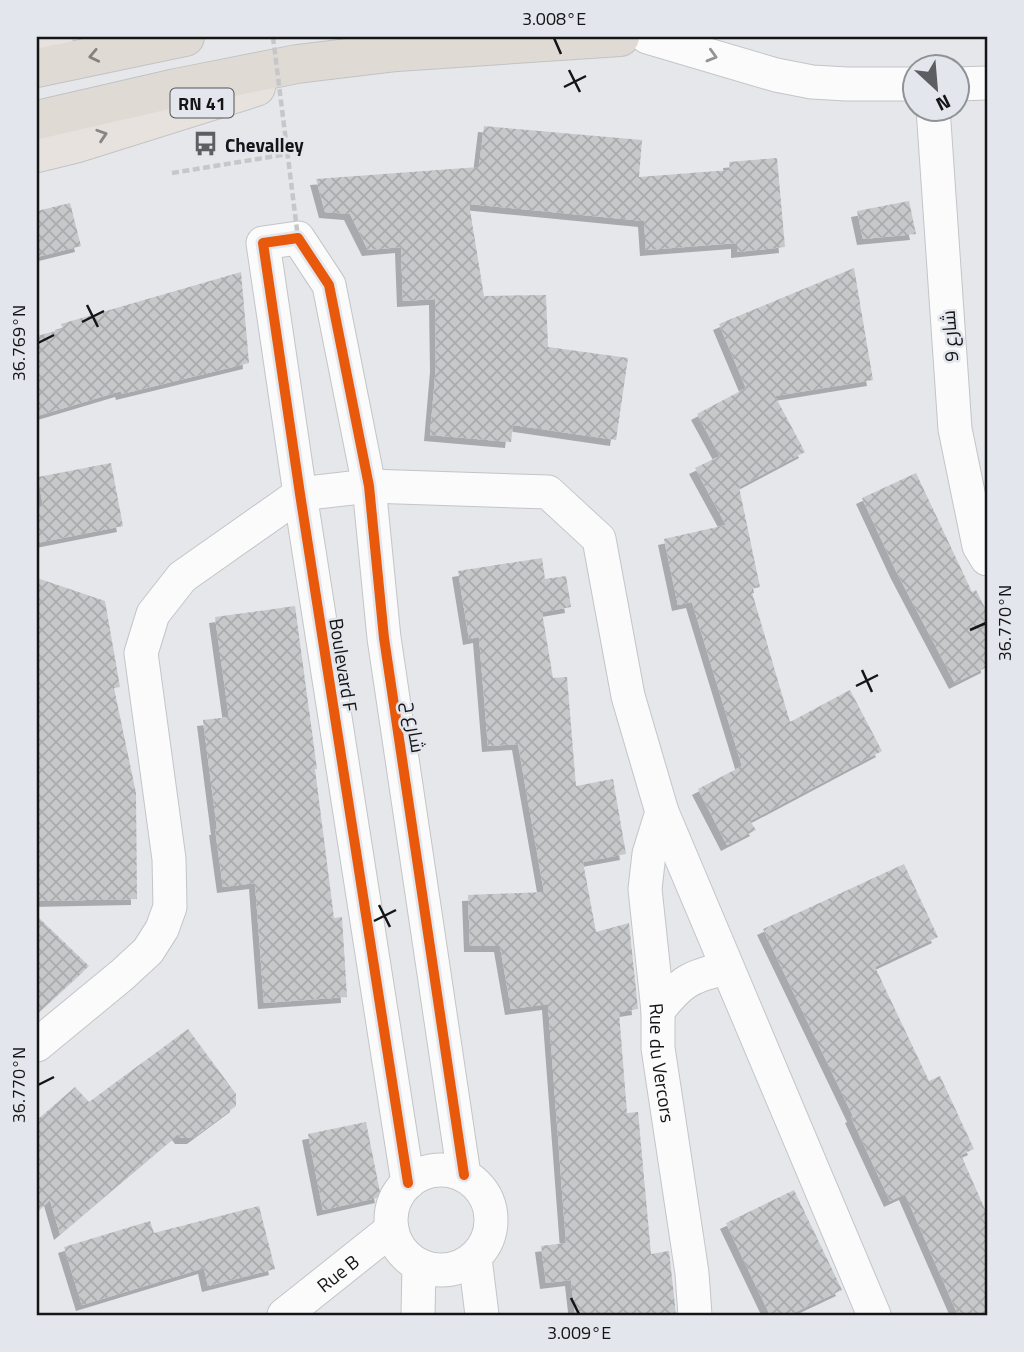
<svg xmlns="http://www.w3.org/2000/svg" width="1024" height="1352" font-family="'Titillium Web',Cairo,sans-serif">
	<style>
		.building { fill: url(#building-cross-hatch); filter: url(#shadow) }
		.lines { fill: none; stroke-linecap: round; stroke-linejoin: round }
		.minor-casing { stroke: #c3c5c7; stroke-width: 35 }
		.primary-casing { stroke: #c2c3c5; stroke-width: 40 }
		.trunk-casing { stroke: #c2c3c5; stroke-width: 40 }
		.path { stroke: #c6c7c8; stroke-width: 4.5; stroke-dasharray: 7 3.5; stroke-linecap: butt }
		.minor { stroke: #fbfbfc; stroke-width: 33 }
		.primary { stroke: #e7e2de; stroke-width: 38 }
		.trunk { stroke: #e0dad4; stroke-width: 38 }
		.path-bridge { stroke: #c6c7c8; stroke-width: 4.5; stroke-dasharray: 7 3.5; stroke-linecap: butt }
		.cycleway-casing { stroke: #e3e6ec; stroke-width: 15 }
		.cycleway { stroke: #e8590c; stroke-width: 10 }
		.oneway { stroke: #84817f }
		.oneway2 { stroke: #939495 }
		.oneway3 { stroke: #888684 }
		.ticks { fill: none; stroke: #141517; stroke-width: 2.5 }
		.labels { text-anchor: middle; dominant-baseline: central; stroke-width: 5; stroke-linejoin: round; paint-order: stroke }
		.shield { fill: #e3e6ec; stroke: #525457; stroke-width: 2 }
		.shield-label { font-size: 18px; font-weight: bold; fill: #141517 }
		.poi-label { font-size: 19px; font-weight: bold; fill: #141517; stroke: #e3e6ec; text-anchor: start }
		.street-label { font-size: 19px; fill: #141517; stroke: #e3e6ec }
		.neatline { fill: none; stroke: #141517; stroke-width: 2.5 }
		.ticks-label { font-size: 18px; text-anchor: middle; fill: #141517 }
	</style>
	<defs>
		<pattern id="building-cross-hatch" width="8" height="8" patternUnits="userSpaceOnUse" patternTransform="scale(1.75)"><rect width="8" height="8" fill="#c7c8ca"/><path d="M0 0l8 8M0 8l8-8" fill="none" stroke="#aaabad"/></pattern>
		<filter id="shadow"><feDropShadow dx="-6" dy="6" stdDeviation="0" flood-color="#0004"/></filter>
	</defs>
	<rect width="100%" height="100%" fill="#e5e7ea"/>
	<g class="building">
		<path d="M484,126L642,140L639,177L730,170L729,162L777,158L785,247L737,252V243L646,250L644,221L469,204L484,296L546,295L548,347L628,358L616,440L513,425L511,442L430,435L436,366L435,299L403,301L401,247L368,250L350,214L325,212L316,179L479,167Z"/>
		<path d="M909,201L916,234L863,239L857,211Z"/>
		<path d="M70,203L81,246L37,257V211Z"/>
		<path d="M854,268L873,380L775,396L805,452L739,487L760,587L751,589L790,722L850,690L882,751L750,821L756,830L727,845L698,789L742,766L692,602L678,605L664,539L726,525L695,468L720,456L697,414L746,388L719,324Z"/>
		<path d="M241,272L249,363L122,394L121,391L37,416V336L63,329L61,324Z"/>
		<path d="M111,463L123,526L37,543V507L43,506L38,477Z"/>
		<path d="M916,473L972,592L976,590L987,612V667L955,683L897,573L862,498Z"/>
		<path d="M542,558L545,579L566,576L571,607L542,612L553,678L567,677L576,786L613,779L626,854L583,862L596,932L629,923L638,1009L619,1012L627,1113L638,1112L651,1254L669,1251L676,1315H575L571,1280L546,1283L541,1246L566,1243L548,1004L511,1009L500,946H470L468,895L544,892L518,744L488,746L479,637L469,639L458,571Z"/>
		<path d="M37,578L105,601L120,687L114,688L136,793L137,899L37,901Z"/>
		<path d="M295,606L317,769H315L334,918L342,917L347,997L264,1003L255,883L223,887L215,829H217L203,720L229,717L215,617Z"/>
		<path d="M904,864L938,937L875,967L929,1081L940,1076L974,1149L961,1155L987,1214V1315H958L905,1194L890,1201L851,1117L853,1116L763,929Z"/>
		<path d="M37,916L89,966L37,1014Z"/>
		<path d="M188,1029L236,1094V1106L193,1138H181L178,1134L60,1234L50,1200L37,1212V1120L75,1087L89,1102Z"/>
		<path d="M366,1122L381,1197L323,1210L308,1134Z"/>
		<path d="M794,1190L842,1290L789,1315H770L726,1223Z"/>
		<path d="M259,1206L275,1269L208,1286L204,1268L82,1305L64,1247L150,1221L154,1233Z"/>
	</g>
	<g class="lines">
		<defs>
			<g id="minor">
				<path d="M647,37L776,75L812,82L847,84H916"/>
				<path d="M958,84L987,83"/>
				<path d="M933,108L955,429L979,546L987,559"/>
				<path id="s1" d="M662,812L649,854L645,889L658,1011V1048L692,1273L695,1315"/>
				<path d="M658,1011C681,981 691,976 727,968"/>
				<path d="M37,1045L122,975L148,951L162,929L170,907L169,859L141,653L153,614L182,577L300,494L369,486L548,492L599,539L628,696L662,812L874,1315"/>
				<circle cx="441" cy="1220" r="50"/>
				<path d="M408,1183L300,494L263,243L298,238L329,285L369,486L384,638L464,1175"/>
				<path d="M475,1258L482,1315"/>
				<path id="s2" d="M284,1315L392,1229"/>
				<path d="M418,1315L419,1265"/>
			</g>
			<g id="primary">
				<path d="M37,40L54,37"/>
				<path d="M37,153L78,143L256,87"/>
			</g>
			<g id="trunk">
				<path d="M37,68L185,37"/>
				<path d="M37,120L176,88L297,64L397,52L620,37"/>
			</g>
		</defs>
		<use href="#minor" class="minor-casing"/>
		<use href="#primary" class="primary-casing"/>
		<use href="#trunk" class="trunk-casing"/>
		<path class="path" d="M172,173L288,154"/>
		<use href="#minor" class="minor"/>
		<use href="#primary" class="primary"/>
		<use href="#trunk" class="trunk"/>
		<path class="path-bridge" d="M273,37L298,238"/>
		<defs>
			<path id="cycleway" d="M408,1183L300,494L263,243L298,238L329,285L369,486L384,638L464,1175"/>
		</defs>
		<use href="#cycleway" class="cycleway-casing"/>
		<use href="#cycleway" class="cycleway"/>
	</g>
	<defs><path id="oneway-chevron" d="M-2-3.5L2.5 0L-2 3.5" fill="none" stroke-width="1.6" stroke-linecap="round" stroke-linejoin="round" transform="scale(1.75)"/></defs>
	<use class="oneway" href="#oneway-chevron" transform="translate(94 56) rotate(168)"/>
	<use class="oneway2" href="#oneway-chevron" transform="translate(712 56) rotate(16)"/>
	<use class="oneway3" href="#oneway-chevron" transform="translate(102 135) rotate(-18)"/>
	<path class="ticks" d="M554,38L561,54M569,70L580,92M564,87L586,76M87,305L98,327M82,322L104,311M38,343L54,335M970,630L986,623M862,670L872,692M856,686L878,675M379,905L390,927M374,921L396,910M38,1085L54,1077M571,1298L579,1314"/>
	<defs>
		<symbol id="bus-bare" viewBox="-9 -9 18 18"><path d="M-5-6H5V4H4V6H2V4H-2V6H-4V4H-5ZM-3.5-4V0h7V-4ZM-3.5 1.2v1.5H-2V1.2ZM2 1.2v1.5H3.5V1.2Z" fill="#5d5e61" stroke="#e3e6ec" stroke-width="2.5" paint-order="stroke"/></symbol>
	</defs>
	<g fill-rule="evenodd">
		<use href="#bus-bare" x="188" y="126" width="35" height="35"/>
	</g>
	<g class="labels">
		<rect class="shield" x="170.5" y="88.5" width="63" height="29" rx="5"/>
		<g class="shield-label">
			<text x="202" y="103">RN 41</text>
		</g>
		<g class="poi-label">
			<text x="225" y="144">Chevalley</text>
		</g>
		<g class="street-label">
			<text transform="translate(949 336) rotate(-94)">شارع 9</text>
			<text transform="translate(344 665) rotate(81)">Boulevard F</text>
			<text transform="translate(415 727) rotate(81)">شارع ح</text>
			<text stroke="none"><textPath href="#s1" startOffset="254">Rue du Vercors</textPath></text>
			<text stroke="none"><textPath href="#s2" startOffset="68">Rue B</textPath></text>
		</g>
	</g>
	<rect width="1024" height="1352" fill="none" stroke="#e3e6ec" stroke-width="77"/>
	<g transform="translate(936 88) rotate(154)"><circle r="33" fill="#e3e6ec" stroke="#909297" stroke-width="2"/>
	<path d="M0-5L12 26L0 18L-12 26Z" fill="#5d5e61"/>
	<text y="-10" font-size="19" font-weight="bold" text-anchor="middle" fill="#141517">N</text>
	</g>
	<rect x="38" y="38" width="948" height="1276" class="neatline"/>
	<g class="ticks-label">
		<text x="554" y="25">3.008°E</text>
		<text transform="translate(19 343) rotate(-90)" y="6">36.769°N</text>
		<text transform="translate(1005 623) rotate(-90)" y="6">36.770°N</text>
		<text transform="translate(19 1085) rotate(-90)" y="6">36.770°N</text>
		<text x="579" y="1339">3.009°E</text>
	</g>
</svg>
